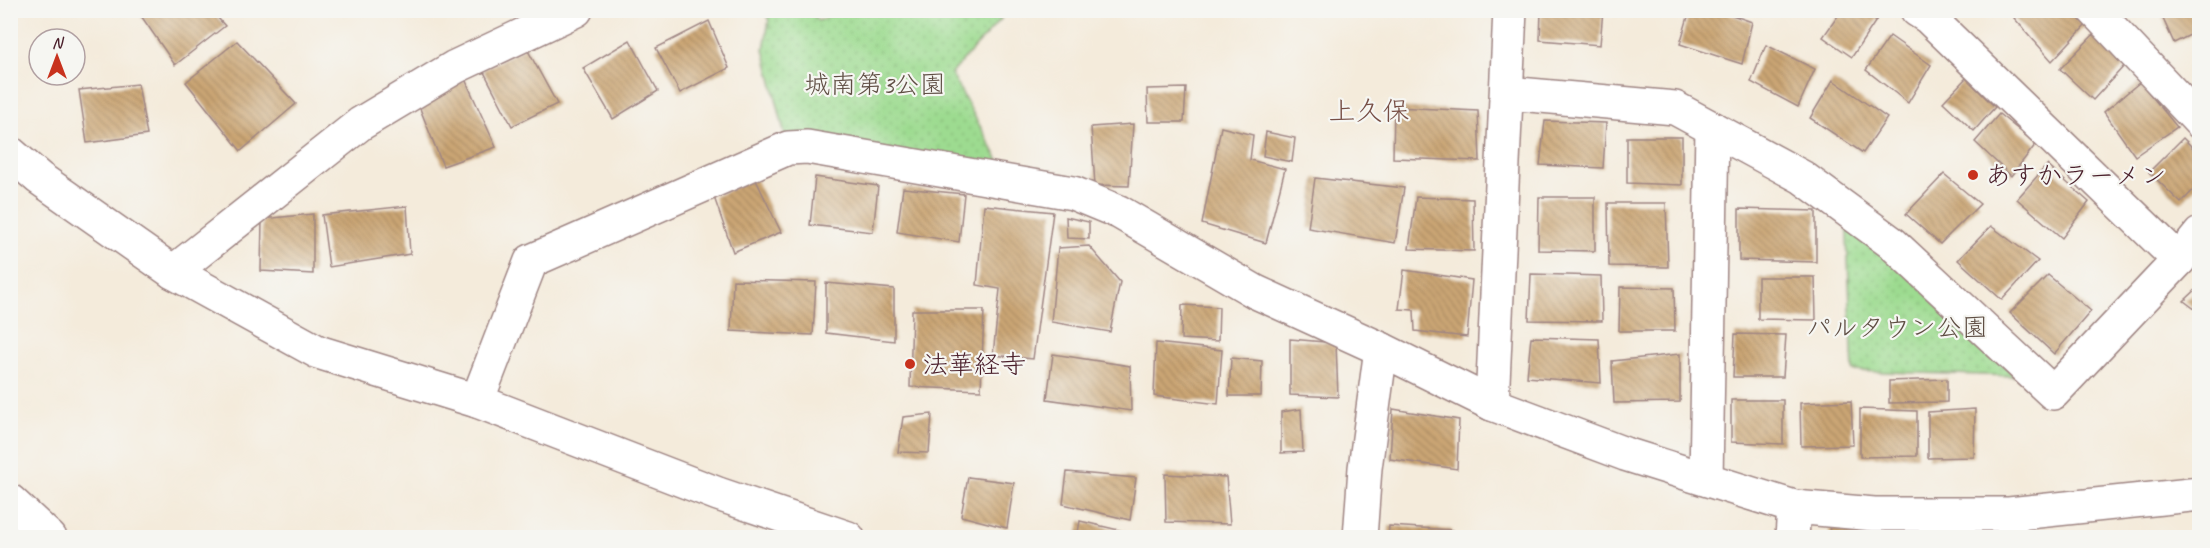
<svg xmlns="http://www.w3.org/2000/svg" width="2210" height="548" font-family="Caveat,'Klee One',sans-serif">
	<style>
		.park { fill: url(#park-dots); stroke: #747d5e; stroke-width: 1.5 }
		.building { fill: url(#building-back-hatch) }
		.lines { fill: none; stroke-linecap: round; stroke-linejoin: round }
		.minor-casing { stroke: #9f8583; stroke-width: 36 }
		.minor { stroke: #fff; stroke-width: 33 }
		.poi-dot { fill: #c8321e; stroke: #f6f6f2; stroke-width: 2 }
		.labels { text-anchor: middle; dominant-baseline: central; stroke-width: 4.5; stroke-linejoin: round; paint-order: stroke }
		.park-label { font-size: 26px; fill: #5f4e44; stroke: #f6f6f2 }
		.poi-label { font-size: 26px; fill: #4a1f2b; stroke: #f6f6f2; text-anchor: start }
		.neighbourhood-label { font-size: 27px; fill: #774e45; stroke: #f6f6f2 }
	</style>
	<defs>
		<pattern id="park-dots" width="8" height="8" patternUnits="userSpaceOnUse" patternTransform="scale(1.5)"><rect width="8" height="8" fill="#9ddb90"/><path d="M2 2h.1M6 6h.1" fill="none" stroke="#89bc7c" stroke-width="1.8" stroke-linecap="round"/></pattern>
		<pattern id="building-back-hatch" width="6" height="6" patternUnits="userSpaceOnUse" patternTransform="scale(1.5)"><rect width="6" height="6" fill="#cba675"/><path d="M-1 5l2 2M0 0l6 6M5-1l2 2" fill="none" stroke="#a78760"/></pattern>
	</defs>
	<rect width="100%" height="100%" fill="#f6f6f2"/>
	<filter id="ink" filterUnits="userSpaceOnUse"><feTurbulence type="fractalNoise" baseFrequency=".0167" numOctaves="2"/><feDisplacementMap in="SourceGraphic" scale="12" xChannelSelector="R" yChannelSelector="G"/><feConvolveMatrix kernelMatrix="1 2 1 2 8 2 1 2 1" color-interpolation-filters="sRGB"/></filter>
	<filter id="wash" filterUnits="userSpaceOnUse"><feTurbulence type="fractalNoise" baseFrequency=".008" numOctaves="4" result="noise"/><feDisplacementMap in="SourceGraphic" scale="24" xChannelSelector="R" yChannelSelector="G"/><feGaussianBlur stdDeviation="1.35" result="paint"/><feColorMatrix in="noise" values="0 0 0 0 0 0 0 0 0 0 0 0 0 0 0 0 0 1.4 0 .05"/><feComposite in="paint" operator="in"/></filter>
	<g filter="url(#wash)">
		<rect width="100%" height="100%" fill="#f4ebdb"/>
		<g class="park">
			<path d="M764,11H811L818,21L842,11H1001V19L951,73L1010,181L788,148L764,49L769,20Z"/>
			<path d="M1846,215L2015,376L1853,371Z"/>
		</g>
		<g id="blocks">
			<g class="building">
				<path d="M137,10H211L225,26L175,65Z"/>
				<path d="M1541,10H1603L1600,45L1540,40Z"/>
				<path d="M1690,10H1718L1752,22L1742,64L1680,44Z"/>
				<path d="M1842,10H1883L1852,57L1823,37Z"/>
				<path d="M2021,10H2072L2086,25L2052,61L2014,18Z"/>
				<path d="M2159,10H2197L2200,30L2174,43Z"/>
				<path d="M709,21L729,68L680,93L656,48Z"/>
				<path d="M2095,33L2125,65L2093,100L2060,69Z"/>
				<path d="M1890,36L1931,65L1908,103L1866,70Z"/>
				<path d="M630,40L658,91L613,119L583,68Z"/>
				<path d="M237,41L296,104L241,151L186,82Z"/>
				<path d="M1766,45L1815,69L1798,107L1751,82Z"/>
				<path d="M526,47L557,104L512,126L483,70Z"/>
				<path d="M1966,78L1995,107L1974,131L1943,102Z"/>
				<path d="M465,79L496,147L443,166L419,106Z"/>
				<path d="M1833,80L1887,118L1863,153L1810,118Z"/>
				<path d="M2140,82L2177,127L2135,156L2104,112Z"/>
				<path d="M138,84L147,135L87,143L79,90Z"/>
				<path d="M1186,88L1184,122H1148L1147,89Z"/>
				<path d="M1394,107L1478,111L1480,161L1393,158Z"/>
				<path d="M1999,114L2036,144L2011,176L1975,142Z"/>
				<path d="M1545,121L1606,123L1603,168L1540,165Z"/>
				<path d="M1133,124L1129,186L1095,185L1091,127Z"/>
				<path d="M1221,127L1253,135L1250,160L1285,169L1266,243L1202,224Z"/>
				<path d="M1266,132L1295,138L1292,162L1263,156Z"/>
				<path d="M1627,137H1682V185L1627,183Z"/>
				<path d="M2183,138L2200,155V183L2181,203L2149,172Z"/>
				<path d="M2047,165L2089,202L2062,238L2017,199Z"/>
				<path d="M1944,174L1980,204L1940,244L1906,214Z"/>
				<path d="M815,177L878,186L873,232L810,225Z"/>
				<path d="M755,178L781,232L733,252L714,197Z"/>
				<path d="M1315,178L1404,188L1395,243L1308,228Z"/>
				<path d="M903,188L964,194L959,242L897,232Z"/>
				<path d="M1416,197L1473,199L1474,251L1409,249Z"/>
				<path d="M1539,197H1595V251L1538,250Z"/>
				<path d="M1608,203H1666L1668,267L1609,266Z"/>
				<path d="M984,205L1053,212L1033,359L993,355L1000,289L977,285Z"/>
				<path d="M407,206L410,254L329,267L322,215Z"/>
				<path d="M1739,209L1816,211V262L1739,260Z"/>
				<path d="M313,214V274L261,271L262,219Z"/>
				<path d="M1066,217L1089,222V239L1067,238Z"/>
				<path d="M1991,226L2038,261L2002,300L1958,260Z"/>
				<path d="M1089,246L1120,282L1110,332L1051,322L1058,248Z"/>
				<path d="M1404,270L1472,280L1467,337L1415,331L1414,310L1399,309Z"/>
				<path d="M1531,274L1601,276L1602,321L1529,320Z"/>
				<path d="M2048,275L2091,311L2054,354L2010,313Z"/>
				<path d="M1758,277H1815L1816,320L1758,319Z"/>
				<path d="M733,280L816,282L813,335L731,331Z"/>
				<path d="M826,283L894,289V341L826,333Z"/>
				<path d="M2200,286V313L2184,301Z"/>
				<path d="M1620,287L1674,288L1675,331H1619Z"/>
				<path d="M1182,305L1219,307L1218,341L1181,339Z"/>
				<path d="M912,310H984L981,390L910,387Z"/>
				<path d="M1735,334L1786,335L1783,377H1733Z"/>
				<path d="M1531,337L1599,339L1601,383L1527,377Z"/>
				<path d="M1290,339L1336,343L1338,397L1290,395Z"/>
				<path d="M1156,343L1222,350L1218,404L1154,396Z"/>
				<path d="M1053,354L1130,366L1131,411L1047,399Z"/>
				<path d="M1680,354V402L1614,403L1612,361Z"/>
				<path d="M1231,358L1262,361L1261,396H1229Z"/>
				<path d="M1947,379V402L1889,403V381Z"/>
				<path d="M1731,400H1783V444L1731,442Z"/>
				<path d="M1851,401L1853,445L1801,446L1800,403Z"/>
				<path d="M1301,409L1303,452L1281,453V412Z"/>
				<path d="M1393,409L1459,420L1457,469L1390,459Z"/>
				<path d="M1860,409L1917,411V456L1860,457Z"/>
				<path d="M1975,409L1974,457L1928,458V412Z"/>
				<path d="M932,414L929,453L898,452L903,417Z"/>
				<path d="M1067,472L1136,478L1130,520L1063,504Z"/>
				<path d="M1165,474L1226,477L1230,524L1166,522Z"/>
				<path d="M968,477L1014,483L1007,528L961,516Z"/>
				<path d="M1080,521L1127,532L1125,538H1077Z"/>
				<path d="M1830,523L1898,531V538H1829Z"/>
				<path d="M1389,526L1452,530L1451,538H1388Z"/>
				<path d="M2011,527L2012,538H1934V532Z"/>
			</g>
		</g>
	</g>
	<g filter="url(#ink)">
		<use href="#blocks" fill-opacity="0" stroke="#9f8583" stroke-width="1.5"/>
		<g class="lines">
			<defs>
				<g id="minor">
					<path d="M1917,10L1928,17L2179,260"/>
					<path d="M2094,10L2200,122"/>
					<path d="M1507,93L1675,108L1802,177L1892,243L2053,393L2179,260L2200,234"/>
					<path d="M10,153L39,178L173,272L318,352L477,401L718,494L848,538"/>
					<path d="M173,272L360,124L455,67L576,10"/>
					<path d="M477,401L531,261L788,148L807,147L1073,193L1119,212L1256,292L1381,349"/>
					<path d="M1492,404L1510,10"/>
					<path d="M1706,479L1712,128"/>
					<path d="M10,501L50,538"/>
					<path d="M1360,538L1365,468L1381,349L1492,404L1625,454L1794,507L1874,514H2009L2200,494"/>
					<path d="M1792,538L1794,507"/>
				</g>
			</defs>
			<use href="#minor" class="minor-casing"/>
			<use href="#minor" class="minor"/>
		</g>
	</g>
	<g class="poi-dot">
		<circle cx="1973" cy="175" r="6"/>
		<circle cx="910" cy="364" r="6"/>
	</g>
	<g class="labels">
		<g class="park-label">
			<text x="875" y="84">城南第3公園</text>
			<text x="1897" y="327">パルタウン公園</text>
		</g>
		<g class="poi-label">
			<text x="1985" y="175">あすかラーメン</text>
			<text x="922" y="364">法華経寺</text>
		</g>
		<g class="neighbourhood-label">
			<text x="1369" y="111">上久保</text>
		</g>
	</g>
	<rect width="2210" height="548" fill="none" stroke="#f6f6f2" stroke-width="36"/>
	<g transform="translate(57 57)"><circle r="28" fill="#f6f6f2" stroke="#b1a0a2" stroke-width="1.5"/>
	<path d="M0-4.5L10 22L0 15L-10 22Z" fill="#c8321e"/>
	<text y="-9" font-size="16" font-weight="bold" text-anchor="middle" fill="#4a1f2b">N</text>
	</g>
</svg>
